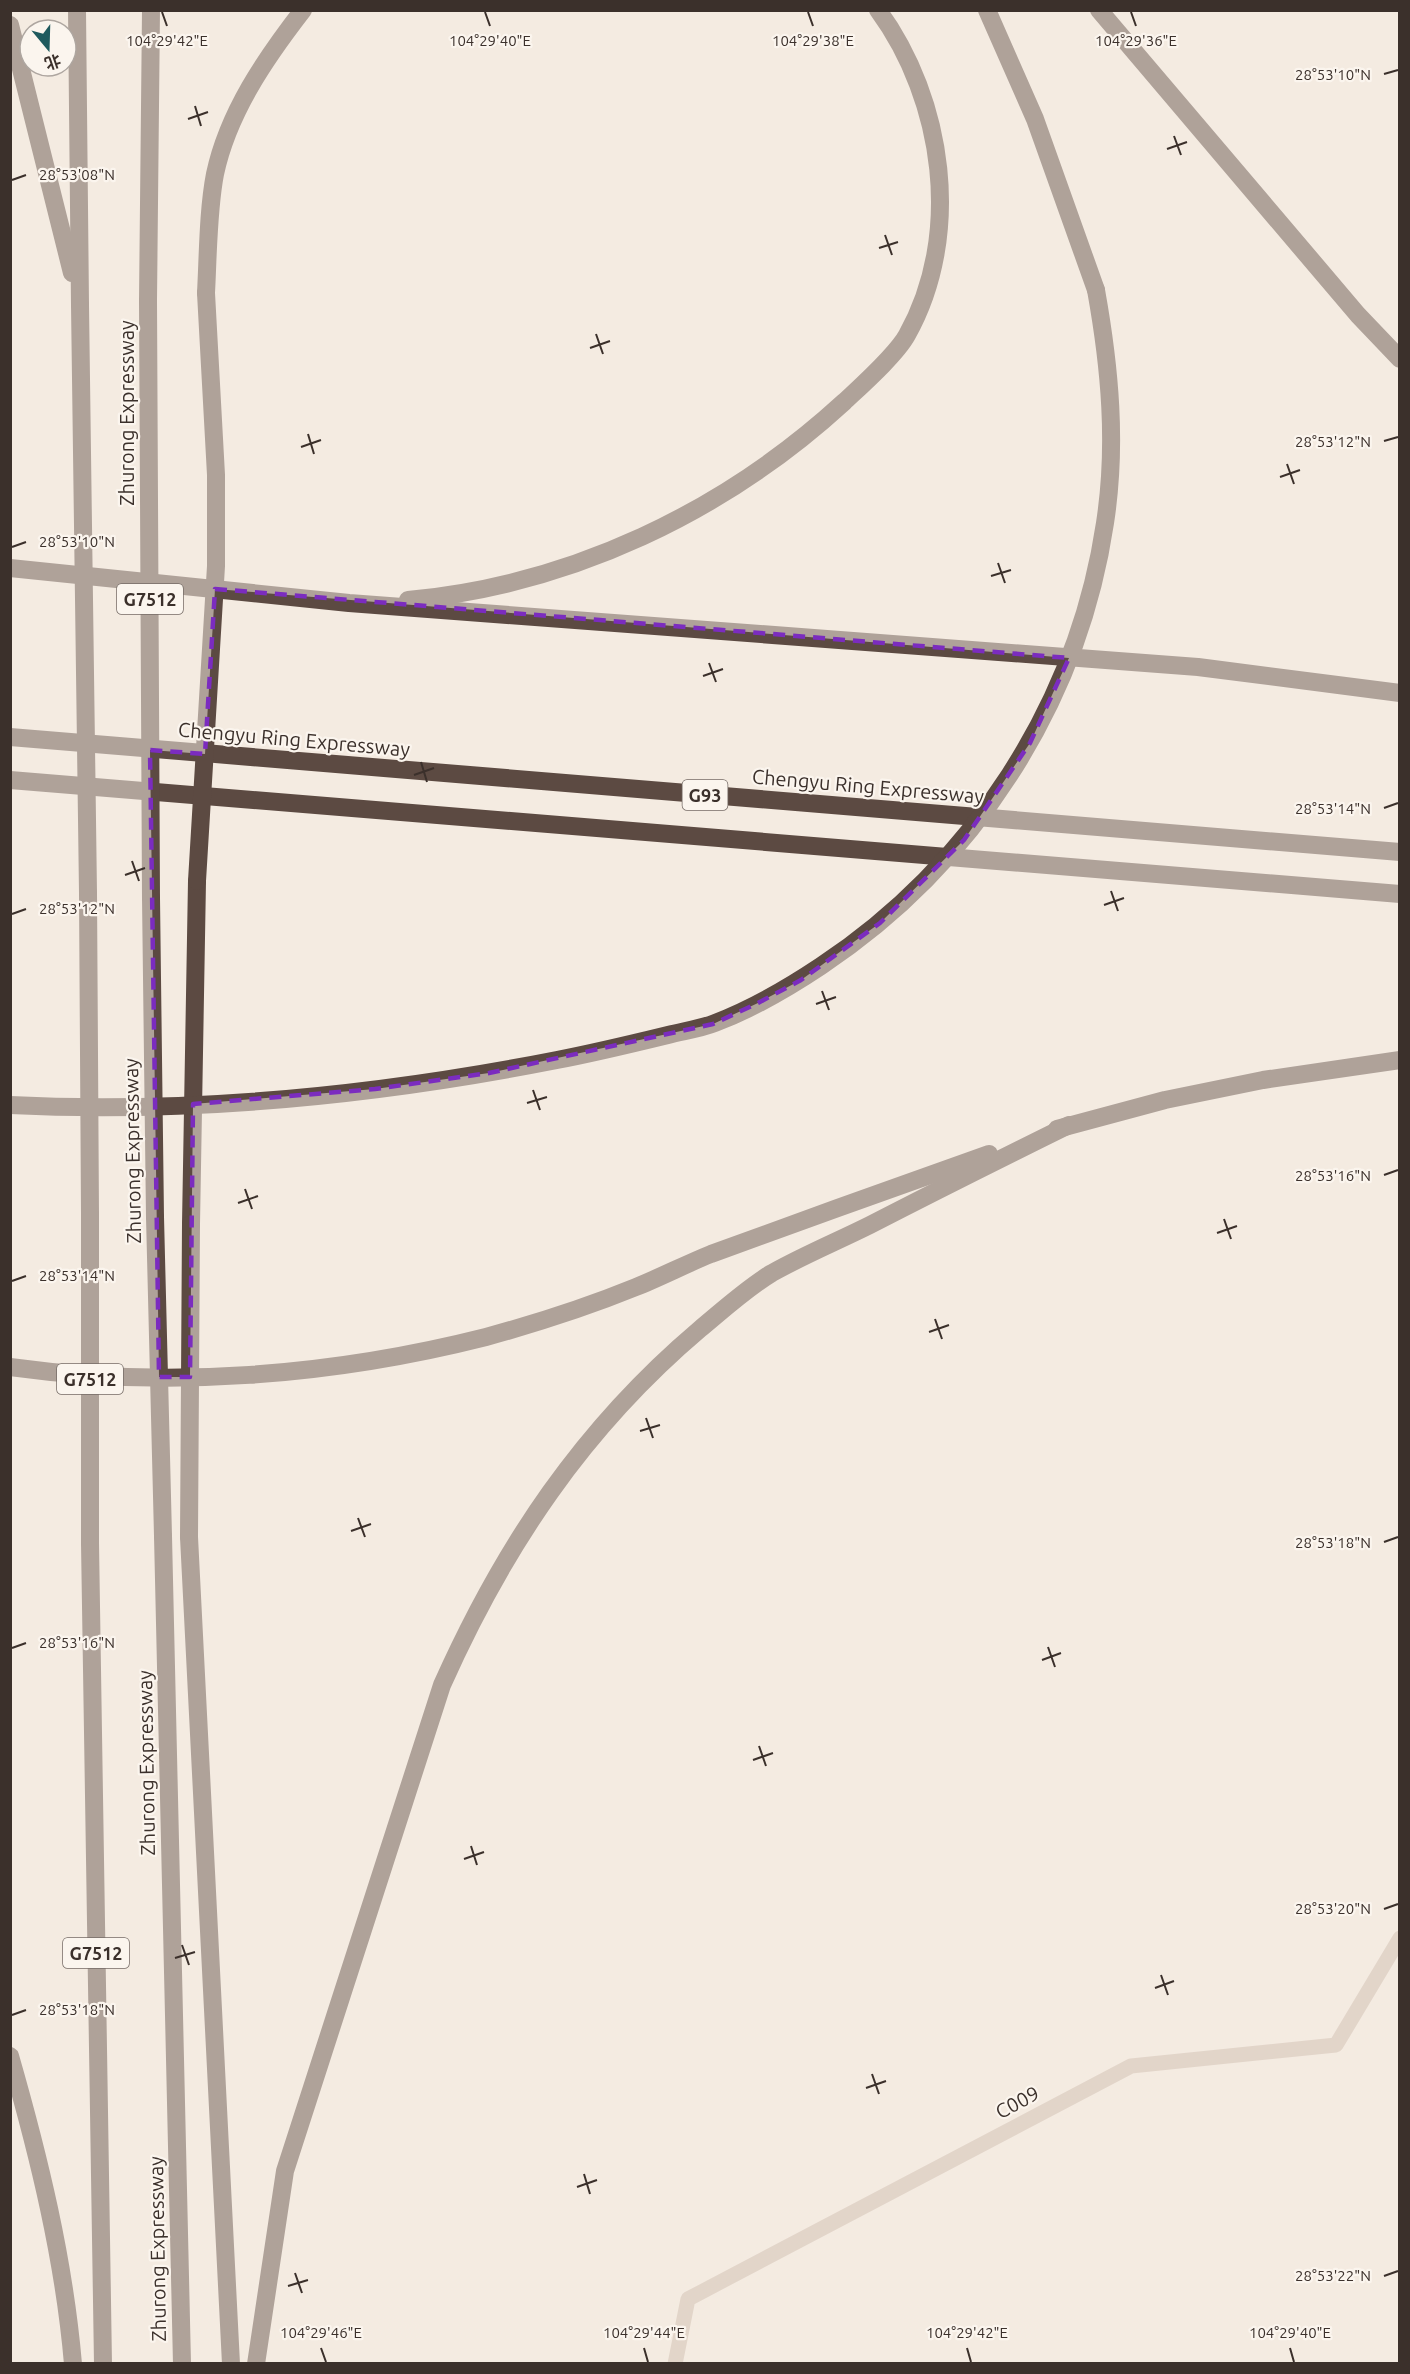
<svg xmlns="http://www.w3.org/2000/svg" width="1410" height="2374" font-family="Ubuntu,'Noto Sans SC',sans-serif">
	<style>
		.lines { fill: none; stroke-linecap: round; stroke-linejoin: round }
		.minor { stroke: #cdbbac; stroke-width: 15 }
		.highway { stroke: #5c4a42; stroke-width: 18 }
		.highway-bridge { stroke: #5c4a42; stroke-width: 18 }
		.marked { fill: none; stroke: #7b2cbf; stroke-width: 4.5; stroke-dasharray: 12 8; stroke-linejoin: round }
		.ticks { fill: none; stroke: #3b302b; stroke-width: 2 }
		.labels { text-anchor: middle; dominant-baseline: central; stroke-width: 4.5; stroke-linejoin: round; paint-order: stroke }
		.shield { fill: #fbf5ee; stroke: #756b66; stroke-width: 1.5 }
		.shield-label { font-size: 18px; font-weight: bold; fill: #3b302b }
		.street-label { font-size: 20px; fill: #3b302b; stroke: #fbf5ee }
		.ticks-label { font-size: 15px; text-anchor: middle; fill: #3b302b; stroke: #fbf5ee; stroke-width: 4.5; stroke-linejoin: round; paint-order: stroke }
	</style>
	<rect width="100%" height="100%" fill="#f4ebe1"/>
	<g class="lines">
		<path class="minor" d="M675,2364L688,2299L1131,2066L1336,2045L1400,1938"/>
		<g class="highway">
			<path d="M77,10L80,305"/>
			<path d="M987,10L1035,119L1096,290"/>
			<path d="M1099,10L1358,315L1400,359"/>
			<path d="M10,25L72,273"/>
			<path d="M206,293C208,256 208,210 215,174C228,113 265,59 303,10"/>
			<path d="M148,301L151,10"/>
			<path d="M10,568L349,603L1198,667L1400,693"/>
			<path d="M408,600C571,585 724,512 844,402C861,386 896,355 907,335C963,235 944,100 878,10"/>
			<path d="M10,737L1400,852"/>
			<path d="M10,780L1400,894"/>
			<path d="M88,893L90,1214"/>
			<path d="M151,898L155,1217"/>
			<path d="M1057,1129L1165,1100L1263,1080L1400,1060"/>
			<path d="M191,1224L197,881"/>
			<path d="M10,1367C168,1389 332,1376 486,1337C537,1323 587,1307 636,1287C661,1277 686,1264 711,1254C803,1220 897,1187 989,1154"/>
			<path d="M163,1536L182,2364"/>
			<path d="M189,1537L231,2364"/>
			<path d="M90,1543L103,2364"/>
			<path d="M10,2056C39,2157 64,2259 73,2364"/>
			<path d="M256,2364L285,2171L442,1685C504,1546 583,1428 700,1329C723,1310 747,1288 772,1273C804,1255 838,1241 870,1225C936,1191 1002,1158 1069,1125"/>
		</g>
		<g class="highway-bridge">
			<path d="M148,301L151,898"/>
			<path d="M80,305L88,893"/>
			<path d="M197,881L216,566V475L206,293"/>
			<path d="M10,1105C193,1114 379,1095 557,1060C594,1053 631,1044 668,1035C683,1031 700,1029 715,1023C752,1009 788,988 821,966C973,865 1078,704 1105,523C1117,445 1110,368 1096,290"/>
			<path d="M155,1217L163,1536"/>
			<path d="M189,1537L191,1224"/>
			<path d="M90,1543V1214"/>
		</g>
	</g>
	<path d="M0 0H1410V2374H0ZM215,589L1069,658L1030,743L964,840L880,923L801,980L758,1003L713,1024L489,1073L375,1089L193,1104L190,1377H159L150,750L205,754Z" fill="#f4ebe1" fill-opacity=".55" fill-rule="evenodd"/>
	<path class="marked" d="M215,589L1069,658L1030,743L964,840L880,923L801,980L758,1003L713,1024L489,1073L375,1089L193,1104L190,1377H159L150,750L205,754Z"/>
	<path class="ticks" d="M162,12L167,26M485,12L490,26M808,12L813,26M1131,12L1136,26M1384,74L1398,70M195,106L201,126M188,119L208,112M1174,136L1181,155M1167,149L1187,142M12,180L26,175M885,235L892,255M879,248L898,242M596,334L603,354M590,348L610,341M308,434L314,454M1384,441L1398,437M301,447L321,440M1287,464L1294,484M1280,477L1300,470M12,547L26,542M998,563L1005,583M991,576L1011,570M709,663L716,682M703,676L723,669M421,762L427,782M414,775L434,768M1384,808L1398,803M132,861L139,881M125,875L145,868M1111,891L1118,911M1104,905L1124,898M12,914L26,909M822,991L829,1010M816,1004L836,997M533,1090L540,1110M527,1103L547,1097M1384,1175L1398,1170M245,1189L252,1209M238,1203L258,1196M1224,1219L1231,1239M1217,1233L1237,1226M12,1281L26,1276M935,1319L942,1339M929,1332L949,1325M646,1418L653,1438M640,1431L660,1425M358,1518L365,1537M351,1531L371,1524M1384,1542L1398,1537M1048,1647L1055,1667M12,1648L26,1643M1042,1660L1061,1653M759,1746L766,1766M753,1760L773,1753M471,1846L477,1865M464,1859L484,1852M1384,1909L1398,1904M182,1945L189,1965M175,1958L195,1952M1161,1975L1168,1995M1155,1988L1174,1981M12,2015L26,2010M872,2074L879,2094M866,2088L886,2081M584,2174L590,2194M577,2187L597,2180M295,2273L302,2293M1384,2276L1398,2271M288,2286L308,2280M321,2348L326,2362M644,2348L648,2362M967,2348L971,2362M1290,2348L1294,2362"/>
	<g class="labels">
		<g class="shield">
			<rect x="117" y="584" width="66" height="30" rx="4.5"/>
			<rect x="682.5" y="780" width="45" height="30" rx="4.5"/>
			<rect x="57" y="1364" width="66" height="30" rx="4.5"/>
			<rect x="63" y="1938" width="66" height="30" rx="4.5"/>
		</g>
		<g class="shield-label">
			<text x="150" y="599">G7512</text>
			<text x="705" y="795">G93</text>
			<text x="90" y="1379">G7512</text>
			<text x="96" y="1953">G7512</text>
		</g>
		<g class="street-label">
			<text transform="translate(126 413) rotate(-90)">Zhurong Expressway</text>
			<text transform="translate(294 739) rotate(5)">Chengyu Ring Expressway</text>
			<text transform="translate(868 786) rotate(5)">Chengyu Ring Expressway</text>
			<text transform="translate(132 1151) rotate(-91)">Zhurong Expressway</text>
			<text transform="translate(146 1763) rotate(-91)">Zhurong Expressway</text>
			<text transform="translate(1017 2102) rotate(-28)">C009</text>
			<text transform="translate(157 2249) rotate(-91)">Zhurong Expressway</text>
		</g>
	</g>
	<g class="ticks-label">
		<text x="1136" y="46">104°29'36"E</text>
		<text x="167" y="46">104°29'42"E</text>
		<text x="490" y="46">104°29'40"E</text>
		<text x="813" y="46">104°29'38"E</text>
		<text x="1333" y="80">28°53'10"N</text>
		<text x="77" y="180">28°53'08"N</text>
		<text x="1333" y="447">28°53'12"N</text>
		<text x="77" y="547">28°53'10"N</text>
		<text x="1333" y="814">28°53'14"N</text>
		<text x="77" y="914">28°53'12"N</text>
		<text x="1333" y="1181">28°53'16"N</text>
		<text x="77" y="1281">28°53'14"N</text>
		<text x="1333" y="1548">28°53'18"N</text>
		<text x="77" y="1648">28°53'16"N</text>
		<text x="1333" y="1914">28°53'20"N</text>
		<text x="77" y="2015">28°53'18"N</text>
		<text x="1333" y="2281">28°53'22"N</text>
		<text x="321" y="2338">104°29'46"E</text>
		<text x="644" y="2338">104°29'44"E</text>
		<text x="967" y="2338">104°29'42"E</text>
		<text x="1290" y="2338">104°29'40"E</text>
	</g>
	<rect width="1410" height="2374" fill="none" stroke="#3b302b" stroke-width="24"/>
	<g transform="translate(48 48) rotate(161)"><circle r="28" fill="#fbf5ee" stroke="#aea6a0" stroke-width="1.5"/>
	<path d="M0-4.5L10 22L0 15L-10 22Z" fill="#1f5a5e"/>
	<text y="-9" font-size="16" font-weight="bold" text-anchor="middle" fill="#3b302b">北</text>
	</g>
</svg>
